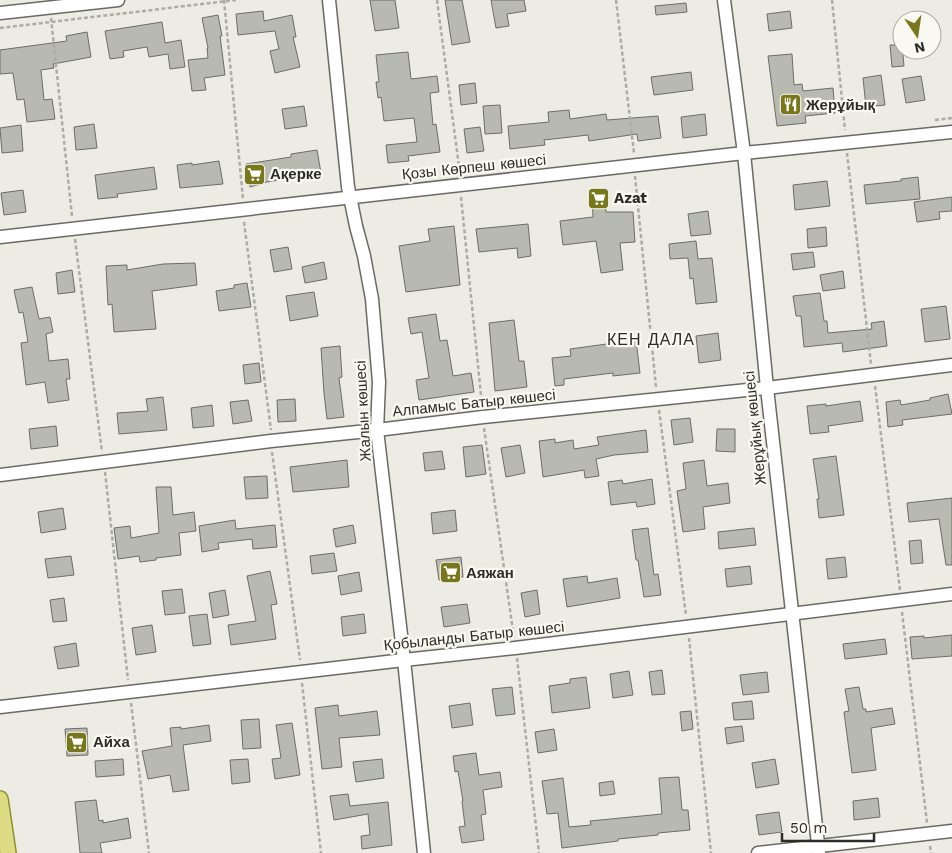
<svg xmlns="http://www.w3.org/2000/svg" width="952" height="853" font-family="'Work Sans',sans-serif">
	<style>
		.building { fill: #b8b9b1; stroke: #6d6d67 }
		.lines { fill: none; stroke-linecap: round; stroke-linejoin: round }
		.minor-casing { stroke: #6a6a64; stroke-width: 15 }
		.major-casing { stroke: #918f2f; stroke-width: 18 }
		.path { stroke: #acaca6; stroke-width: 2.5; stroke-dasharray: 4 2.5; stroke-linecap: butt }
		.minor { stroke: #fff; stroke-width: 12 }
		.major { stroke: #dddc84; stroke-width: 15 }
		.labels { text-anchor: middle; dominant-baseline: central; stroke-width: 4.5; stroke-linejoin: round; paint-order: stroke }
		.poi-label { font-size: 15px; font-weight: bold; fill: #2c2c29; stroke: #f9f9f1; text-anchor: start }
		.street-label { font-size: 15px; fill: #2c2c29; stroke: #f9f9f1 }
		.neighbourhood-label { font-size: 16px; letter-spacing: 1px; fill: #2c2c29; stroke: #f9f9f1 }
	</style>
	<rect width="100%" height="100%" fill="#ecece4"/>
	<g class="building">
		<path d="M370,0H395L399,28L375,31Z"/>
		<path d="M445,0H462L470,42L452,45Z"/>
		<path d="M491,0H524L526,11L507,14L509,26L496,28Z"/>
		<path d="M686,3L687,12L656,15L655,6Z"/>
		<path d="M263,11L264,21L292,15L296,37H293L300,67L275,73L270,51L279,49L275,31L238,35L236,14Z"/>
		<path d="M790,11L792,28L769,31L767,14Z"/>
		<path d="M218,15L222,36H220L225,75L204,78L206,90L192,91L188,60L208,58L207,48H208L202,18Z"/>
		<path d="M162,22L165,43L181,40L185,67L170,69L168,54L149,57L147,47L123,51L124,57L110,59L105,31Z"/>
		<path d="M87,32L91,57L53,64L54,68L41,70L44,100L52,99L55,119L27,122L24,99L17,100L13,73L0,74V50L67,41L66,36Z"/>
		<path d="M890,45H902L904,66L892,67Z"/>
		<path d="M408,52L411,79L437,76L439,92L430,93L433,125L436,124L440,152L408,156L409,161L388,163L386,145L417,142L414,118L384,121L381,97L378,98L376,82H379L376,55Z"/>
		<path d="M792,54L794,85L802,84L803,91L833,88L835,113L805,116L806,123L777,126L768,56Z"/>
		<path d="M691,72L693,90L654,95L651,77Z"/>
		<path d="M881,75L885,105L866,107L863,78Z"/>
		<path d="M921,76L925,100L906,103L902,79Z"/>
		<path d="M475,83L477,103L461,105L459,85Z"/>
		<path d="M500,105L502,133L485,134L483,106Z"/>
		<path d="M304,106L307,126L285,129L282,109Z"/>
		<path d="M569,110L570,119L606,114L607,120L658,116L661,138L638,141L637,134L589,141L588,135L544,140L545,145L510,149L508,126L549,122L548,112Z"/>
		<path d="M705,114L707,135L683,138L681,117Z"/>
		<path d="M94,124L97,148L76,150L74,127Z"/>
		<path d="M21,125L23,151L2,153L0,128Z"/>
		<path d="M480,127L484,151L467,153L464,129Z"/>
		<path d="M317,150L321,173L261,183V184L250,187L246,164L291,157V154Z"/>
		<path d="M219,161L223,184L180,188L177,165L192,163V165Z"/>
		<path d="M154,167L157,189L117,194L118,197L98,199L95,175Z"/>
		<path d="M918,177L920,199L866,204L864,185L901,181V179Z"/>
		<path d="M827,181L830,206L795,210L793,185Z"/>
		<path d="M23,190L26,212L4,215L1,193Z"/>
		<path d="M604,193L606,212H633L635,242L620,243L623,270L601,273L596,241L563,245L560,221L593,217L592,194Z"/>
		<path d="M952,197V211L939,212L940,219L917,222L914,202Z"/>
		<path d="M708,211L711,234L691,236L688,214Z"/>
		<path d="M528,224L531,256L518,258L517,248L479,252L476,229Z"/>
		<path d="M454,226L460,285L406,292L399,246L430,241L428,229Z"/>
		<path d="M826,227L827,246L808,248L807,229Z"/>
		<path d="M696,241L698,259L712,258L717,302L696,304L693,278L690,279L688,258L670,259L669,244Z"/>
		<path d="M288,247L292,269L274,272L270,250Z"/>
		<path d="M813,252L815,267L793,270L791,254Z"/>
		<path d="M324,262L327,279L305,283L302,267Z"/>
		<path d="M195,263L197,285L152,291L156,329L114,332L112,304L108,305L106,266L127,265V270L163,264Z"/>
		<path d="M72,270L75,292L58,294L56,273Z"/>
		<path d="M843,271L845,288L823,291L820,275Z"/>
		<path d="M247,283L251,307L219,311L216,291L234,288V285Z"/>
		<path d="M32,287L39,319L50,317L53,332L46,334L49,361L68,359L70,379H66L69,400L48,403L45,382L26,385L21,343L28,342L23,312L19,313L14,290Z"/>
		<path d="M314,292L318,316L290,321L286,296Z"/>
		<path d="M820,293L824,321H827L828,333L872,329L871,323L884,321L887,346L843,352L842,343L804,347L801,316H796L793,296Z"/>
		<path d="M946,306L950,339L925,342L921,309Z"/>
		<path d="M436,314L440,341L447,340L453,376L471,373L474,392L419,400L416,380L429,378L422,332L411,334L408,318Z"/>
		<path d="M514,320L519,361H524L527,387L495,391L489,323Z"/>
		<path d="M718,333L721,360L699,363L696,336Z"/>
		<path d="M636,340L640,373L613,376V373L564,379V385L555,386L552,358L571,356L570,349Z"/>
		<path d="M340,346L342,377L339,378L344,417L327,419L324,393L321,348Z"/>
		<path d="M259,363L261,382L245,384L243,365Z"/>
		<path d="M948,394L952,414L902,420L903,425L888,427L886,402L900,400L901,405L930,400V398Z"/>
		<path d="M163,397L167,430L119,434L117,413L148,411L146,399Z"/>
		<path d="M295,399L296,421L278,422L277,400Z"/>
		<path d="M248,400L252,421L233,424L230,402Z"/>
		<path d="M860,401L863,421L828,426L829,432L810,434L807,406L826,404V406Z"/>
		<path d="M212,405L214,426L193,428L191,408Z"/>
		<path d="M690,418L693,442L674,445L671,420Z"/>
		<path d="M56,426L58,446L31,449L29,429Z"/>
		<path d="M717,429H735V452L716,451Z"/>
		<path d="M646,430L648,452L614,455L596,459L599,476L585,478L584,470L543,477L539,441L555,439V443L573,440L574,449L599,445L597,437Z"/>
		<path d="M482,445L486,474L466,477L463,447Z"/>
		<path d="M520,445L525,473L506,477L501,448Z"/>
		<path d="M442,451L445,469L425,471L423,453Z"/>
		<path d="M836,456L844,515L819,518L817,499H819L813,459Z"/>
		<path d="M347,460L349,487L293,492L290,467Z"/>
		<path d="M704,460L707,486L728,483L730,503L703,507L705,529L683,532L677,491L686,489L683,463Z"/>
		<path d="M267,476L268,498L246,499L244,477Z"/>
		<path d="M652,479L655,504L637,507L636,502L611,505L608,482L622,480L623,484Z"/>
		<path d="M156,487H171L173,515L194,512L196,531L179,533L181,555L156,558V560L140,562L139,556L118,559L114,528L130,526L131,538L159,533Z"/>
		<path d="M952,498V565H946L939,519L909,522L907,503Z"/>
		<path d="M63,508L66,529L41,533L38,512Z"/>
		<path d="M455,510L457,531L433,534L431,513Z"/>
		<path d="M235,520L236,529L275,525L277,547L253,549L252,539L218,543L219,549L202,552L199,526Z"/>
		<path d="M353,525L356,543L336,547L333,529Z"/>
		<path d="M648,528L654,575L658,574L661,595L644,597L638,560H636L632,530Z"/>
		<path d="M754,528L756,545L719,549L718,532Z"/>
		<path d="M921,540L923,563L911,564L909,541Z"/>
		<path d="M334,553L337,571L312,574L310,556Z"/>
		<path d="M71,556L74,575L48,578L45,559Z"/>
		<path d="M461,557L463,577L439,580L436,560Z"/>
		<path d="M845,557L847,577L828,579L826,559Z"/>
		<path d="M750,566L752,584L727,587L725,569Z"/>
		<path d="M270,571L277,604L271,605L276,639L231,645L228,625L256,621L247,576Z"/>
		<path d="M359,572L362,591L341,595L338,576Z"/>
		<path d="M587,576L588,583L617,578L620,598L567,607L563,579Z"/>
		<path d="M182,589L185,613L165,615L162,591Z"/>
		<path d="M225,590L229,615L213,618L209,593Z"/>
		<path d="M537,590L540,614L525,617L521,593Z"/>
		<path d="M64,598L67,621L53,622L50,600Z"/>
		<path d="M467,604L470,623L444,627L441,607Z"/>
		<path d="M207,614L211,644L193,646L189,616Z"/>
		<path d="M364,614L366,633L343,636L341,617Z"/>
		<path d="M152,625L156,652L136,655L132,628Z"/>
		<path d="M952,635V656L912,659L910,637L924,636V638Z"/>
		<path d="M885,639L887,654L845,659L843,644Z"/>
		<path d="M76,643L79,666L58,669L54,647Z"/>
		<path d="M662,670L665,694L652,695L649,672Z"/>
		<path d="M629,671L633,695L613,698L610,674Z"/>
		<path d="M767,672L769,692L743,695L740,675Z"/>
		<path d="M586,677L590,708L552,713L549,686L570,683V679Z"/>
		<path d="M512,687L515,714L496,716L492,689Z"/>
		<path d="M859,687L863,709H866V712L892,708L895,724L871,728L876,770L852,773L844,712L849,711L845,689Z"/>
		<path d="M752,701L754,719L734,720L732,703Z"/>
		<path d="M470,703L473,725L452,728L449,706Z"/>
		<path d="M338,705L339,716L377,711L380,735L339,738L342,767L322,769L315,708Z"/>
		<path d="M691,711L693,729L682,731L680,712Z"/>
		<path d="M259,719L261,748L243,749L241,720Z"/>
		<path d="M292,723L300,775L275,779L272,759L281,758L276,725Z"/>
		<path d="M209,725L211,741L183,745L189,790L173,792L170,775L148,779L142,751L172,746L170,728L181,727V729Z"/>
		<path d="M742,726L744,741L727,744L725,728Z"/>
		<path d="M87,728L88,755L67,756L65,729Z"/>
		<path d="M554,729L557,750L538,753L535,732Z"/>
		<path d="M476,753L479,775L500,772L502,787L483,790L486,814L481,815L484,840L462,843L459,827L465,826L462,801H463L458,771L455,772L453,756Z"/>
		<path d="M123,759L124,775L96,777L95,761Z"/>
		<path d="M248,759L250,782L232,784L230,760Z"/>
		<path d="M382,759L384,778L356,782L353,762Z"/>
		<path d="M775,759L779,784L756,788L752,763Z"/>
		<path d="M679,777L682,810H688L690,830L658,833V835L618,839V841L562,848L558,813L547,814L542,781L563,778L569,827L591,825L590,821L662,814L659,778Z"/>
		<path d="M613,781L615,794L600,796L599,783Z"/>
		<path d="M348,794L350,806L388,802L392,845L362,849L361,836L370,835L368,814L334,820L330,796Z"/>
		<path d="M878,798L880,817L854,820L853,801Z"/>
		<path d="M96,800L99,821L103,820V823L128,818L131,838L100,843L102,853H80L75,802Z"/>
		<path d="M779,812L782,832L759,835L756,815Z"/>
	</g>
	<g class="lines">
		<defs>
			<g id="minor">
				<path d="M329,0L348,187L356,226L364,256L372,299L379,382L377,430L404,660L424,853"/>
				<path d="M724,0L744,153L767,388L819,853"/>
				<path d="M0,13L118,0"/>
				<path d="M0,237L744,153L952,132"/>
				<path d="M0,475L271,441L377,430L483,417L767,388L952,365"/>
				<path d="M0,707L404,660L515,648L952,594"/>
				<path d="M758,853L952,831"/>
			</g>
			<path id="major" d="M0,799L8,853"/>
		</defs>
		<use href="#minor" class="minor-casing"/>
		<use href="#major" class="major-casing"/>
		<g class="path">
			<path d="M224,0L243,199"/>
			<path d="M437,0L460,174"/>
			<path d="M616,0L634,153"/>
			<path d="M832,0L845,130"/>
			<path d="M51,18L72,216"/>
			<path d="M0,28L236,0"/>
			<path d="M935,120L952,118"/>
			<path d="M847,153L871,364"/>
			<path d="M635,176L656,387"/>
			<path d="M461,197L482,405"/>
			<path d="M244,222L271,430"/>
			<path d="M75,239L102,452"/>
			<path d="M875,386L900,590"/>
			<path d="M659,410L686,615"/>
			<path d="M484,428L514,638"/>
			<path d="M272,452L300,660"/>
			<path d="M105,472L128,680"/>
			<path d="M902,612L927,823"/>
			<path d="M689,638L711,853"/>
			<path d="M517,658L539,853"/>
			<path d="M302,683L321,853"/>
			<path d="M131,703L149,853"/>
			<path d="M930,846L931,853"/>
		</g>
		<use href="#minor" class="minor"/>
		<use href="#major" class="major"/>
	</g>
	<defs>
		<symbol id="restaurant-square" viewBox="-11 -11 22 22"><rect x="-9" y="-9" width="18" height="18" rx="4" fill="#79771c" stroke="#f9f9f1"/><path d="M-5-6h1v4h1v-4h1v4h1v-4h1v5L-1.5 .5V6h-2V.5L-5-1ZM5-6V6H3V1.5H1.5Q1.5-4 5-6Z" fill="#fff"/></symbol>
		<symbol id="supermarket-square" viewBox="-11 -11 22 22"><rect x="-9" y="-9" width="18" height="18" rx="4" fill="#79771c" stroke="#f9f9f1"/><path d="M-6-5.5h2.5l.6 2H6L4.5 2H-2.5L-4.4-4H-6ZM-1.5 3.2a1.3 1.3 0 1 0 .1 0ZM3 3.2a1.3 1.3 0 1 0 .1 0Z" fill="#fff"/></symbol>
	</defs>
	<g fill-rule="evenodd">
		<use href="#restaurant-square" x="778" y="92" width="25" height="25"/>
		<use href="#supermarket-square" x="242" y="162" width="25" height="25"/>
		<use href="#supermarket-square" x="586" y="186" width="25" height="25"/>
		<use href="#supermarket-square" x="438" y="560" width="25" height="25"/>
		<use href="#supermarket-square" x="64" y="730" width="25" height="25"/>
	</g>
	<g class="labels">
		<g class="poi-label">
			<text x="806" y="105">Жерұйық</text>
			<text x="270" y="174">Ақерке</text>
			<text x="614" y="198">Azat</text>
			<text x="466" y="573">Аяжан</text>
			<text x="93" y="742">Айха</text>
		</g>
		<g class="street-label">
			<text transform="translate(474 167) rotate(-6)">Қозы Көрпеш көшесі</text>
			<text transform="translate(474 403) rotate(-6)">Алпамыс Батыр көшесі</text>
			<text transform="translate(363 411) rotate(-93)">Жалын көшесі</text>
			<text transform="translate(755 428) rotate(-96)">Жерұйық көшесі</text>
			<text transform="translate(474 636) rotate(-6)">Қобыланды Батыр көшесі</text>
		</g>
		<g class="neighbourhood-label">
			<text x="651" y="339">КЕН ДАЛА</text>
		</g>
	</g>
	<g transform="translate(917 35) rotate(167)"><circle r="24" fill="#f9f9f1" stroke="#a7a7a1"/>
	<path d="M0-4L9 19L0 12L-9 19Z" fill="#79771c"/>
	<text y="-8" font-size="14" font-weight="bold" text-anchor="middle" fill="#2c2c29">N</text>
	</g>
	<path d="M782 833v8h92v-8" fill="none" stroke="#2c2c29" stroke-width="2.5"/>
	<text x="790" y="833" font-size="15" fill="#2c2c29" stroke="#f9f9f1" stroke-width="4" paint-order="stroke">50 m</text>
</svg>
